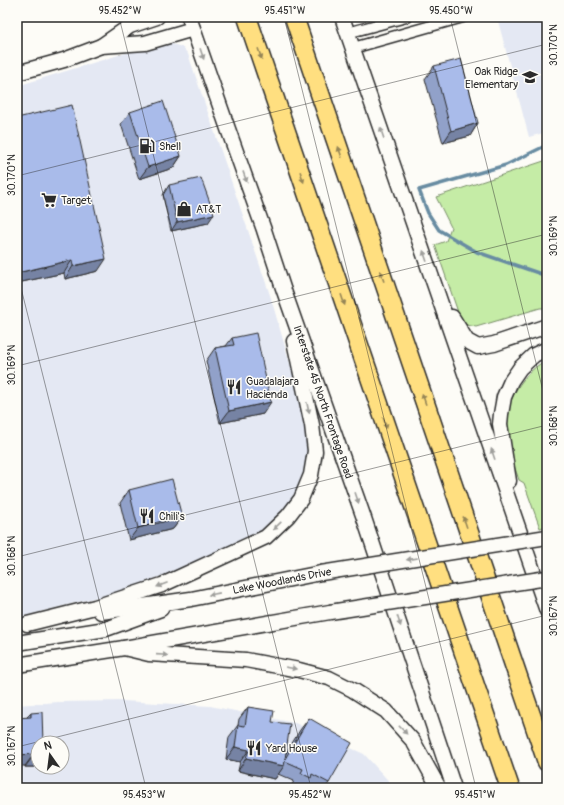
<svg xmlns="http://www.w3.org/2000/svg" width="564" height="805" font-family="Pangolin,sans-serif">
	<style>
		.built { fill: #e4e8f3; fill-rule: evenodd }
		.green { fill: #c5eca6; stroke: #788c68 }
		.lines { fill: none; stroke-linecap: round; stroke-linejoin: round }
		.stream { stroke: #688ca2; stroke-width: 3.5 }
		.street-casing { stroke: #2b2b2b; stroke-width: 13 }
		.secondary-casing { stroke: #2b2b2b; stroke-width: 17 }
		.highway-casing { stroke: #2b2b2b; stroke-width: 21 }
		.street { stroke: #fdfcf7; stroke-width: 10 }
		.secondary { stroke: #fdfcf7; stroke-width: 14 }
		.highway { stroke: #ffdf80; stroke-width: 18 }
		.secondary-bridge-casing { stroke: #2b2b2b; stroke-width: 17; stroke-linecap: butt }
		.secondary-bridge { stroke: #fdfcf7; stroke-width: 14 }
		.wall { fill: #91a1c9; stroke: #2b2b2b }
		.shaded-wall { fill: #7683a4; stroke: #2b2b2b }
		.building { fill: #a9bbea; stroke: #2b2b2b }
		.oneway { fill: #9e9e9b }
		.oneway2 { fill: #958556 }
		.ticks { fill: none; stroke: #2b2b2b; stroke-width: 1; stroke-opacity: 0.45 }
		.labels { text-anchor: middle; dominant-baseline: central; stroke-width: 3; stroke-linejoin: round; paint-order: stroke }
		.poi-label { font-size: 11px; fill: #2b2b2b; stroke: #fdfcf7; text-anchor: start }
		.street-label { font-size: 11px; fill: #2b2b2b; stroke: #fdfcf7 }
		.neatline { fill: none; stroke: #2b2b2b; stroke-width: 1.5 }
		.ticks-label { font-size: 10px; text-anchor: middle; fill: #2b2b2b }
	</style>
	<rect width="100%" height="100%" fill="#fdfcf7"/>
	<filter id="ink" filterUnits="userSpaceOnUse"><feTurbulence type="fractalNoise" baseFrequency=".025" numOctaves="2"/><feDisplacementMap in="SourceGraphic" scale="8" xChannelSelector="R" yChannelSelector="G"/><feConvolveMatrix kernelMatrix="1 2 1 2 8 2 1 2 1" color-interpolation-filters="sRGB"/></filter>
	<g filter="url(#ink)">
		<g class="built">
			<path d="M516,17H547V132L529,137L498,21Z"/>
			<path d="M168,43L182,47L188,54L270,295L304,412L307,435V455L302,478L292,498L282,513L260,531L175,571L121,591L28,615L17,617V86L122,54L149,49Z"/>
			<path d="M123,701L210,706L295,723L364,754L395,788H17V705L59,702ZM38,743H62V767H38Z"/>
		</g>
		<g class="green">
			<path d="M547,160V308H540L476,327L467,325L460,318L435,245L446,241L451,227L436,197Z"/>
			<path d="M547,360V526L540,528L524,483L519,480C516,470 511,460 509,450C507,437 507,417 510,404C515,387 531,367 547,360Z"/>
		</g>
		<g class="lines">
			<path class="stream" d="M547,145L506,165L419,190L428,213L439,230L477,252L547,276"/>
			<defs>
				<g id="street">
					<path d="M347,33L406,17"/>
					<path d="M353,48L463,17"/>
				</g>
				<g id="secondary">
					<path d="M189,17L228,129L264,230L283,288L364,518L454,788"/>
					<path d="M342,17L547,611"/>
					<path d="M101,46L130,26L157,17"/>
					<path d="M17,73L64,60L101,46L145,43L193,29"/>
					<path d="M452,317L467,341L478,347L494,344L547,326"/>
					<path d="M509,481L500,424L501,414L504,397L511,381L520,368L534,355L547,349"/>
					<path d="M101,612L191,599L321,573"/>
					<path d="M27,624L95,607L162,585L266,537L288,516L301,499L311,475L315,451L312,425L294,341"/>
					<path d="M17,643L106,629L161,609"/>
					<path d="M124,648L149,654L246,660L299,670L329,678L353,690L386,711L413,741L439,788"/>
					<path d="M17,665L124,648L330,612"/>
				</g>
				<g id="highway">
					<path d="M247,17L510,788"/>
					<path d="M294,17L547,762"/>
				</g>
			</defs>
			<use href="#street" class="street-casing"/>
			<use href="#secondary" class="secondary-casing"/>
			<use href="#highway" class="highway-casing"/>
			<use href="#street" class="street"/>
			<use href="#secondary" class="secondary"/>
			<use href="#highway" class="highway"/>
			<defs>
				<g id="secondary-bridge">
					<path d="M321,573L547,537"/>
					<path d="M330,612L547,578"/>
				</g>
			</defs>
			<use href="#secondary-bridge" class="secondary-bridge-casing"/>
			<use href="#secondary-bridge" class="secondary-bridge"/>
		</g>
		<g class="wall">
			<path d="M434,66L478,123L470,136L443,143L425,79Z"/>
			<path d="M130,112L181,156L173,168L139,179L121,124Z"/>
			<path d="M17,118L98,271L65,279L64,273L17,283Z"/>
			<path d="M169,185L208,223L171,231L163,195Z"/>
			<path d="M232,338L263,414L220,423L206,361L215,348L226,346Z"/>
			<path d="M129,490L182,517L173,529L129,540L120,503Z"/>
			<path d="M248,707L272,722L285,755L300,730L309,718L329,783L325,788H307L305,787L304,788H298L292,785L294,781L278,774L275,779L238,771L240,762L226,759L229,737L238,725L239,719Z"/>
			<path d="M31,713L35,767H25L27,717Z"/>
		</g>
		<g class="shaded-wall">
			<path d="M478,123L470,136L443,143L451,131Z"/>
			<path d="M181,156L173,168L139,179L148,167Z"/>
			<path d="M214,214L208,223L171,231L177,222Z"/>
			<path d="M106,259L98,271L65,279L73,266Z"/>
			<path d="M72,260L64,273L17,283V273Z"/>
			<path d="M271,402L263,414L220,423L229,411Z"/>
			<path d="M182,517L173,529L129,540L138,528Z"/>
			<path d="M235,747L249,750L240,762L226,759Z"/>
			<path d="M34,754L25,766H17V755Z"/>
			<path d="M34,755H38V763L35,767H25Z"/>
			<path d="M246,758L284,766L275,779L238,771Z"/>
		</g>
		<g class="building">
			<path d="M461,59L478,123L451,131L434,66Z"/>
			<path d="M163,101L181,156L148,167L130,112Z"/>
			<path d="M72,105L106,259L73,266L72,260L17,273V118Z"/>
			<path d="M201,178L214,214L177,222L169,185Z"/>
			<path d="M256,333L271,402L229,411L215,348L234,345L232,338Z"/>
			<path d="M172,479L182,517L138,528L129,490Z"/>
			<path d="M248,707L274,711L272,722L290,724L285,759L309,718L352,743L329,783L312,774L311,778L301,773L303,769L285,761L284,766L246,758L249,750L235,747L238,725L245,726Z"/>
			<path d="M42,712L43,743H38V755H34V754L17,755V718L31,717V713Z"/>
		</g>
		<defs><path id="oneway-solid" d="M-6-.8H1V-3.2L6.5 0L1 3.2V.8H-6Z"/></defs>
		<g class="oneway">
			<use href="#oneway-solid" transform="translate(202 54) rotate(71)"/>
			<use href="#oneway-solid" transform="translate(382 133) rotate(-109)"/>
			<use href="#oneway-solid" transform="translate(245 177) rotate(70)"/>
			<use href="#oneway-solid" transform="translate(425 256) rotate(-109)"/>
			<use href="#oneway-solid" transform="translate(308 408) rotate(78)"/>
			<use href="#oneway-solid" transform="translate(493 454) rotate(-109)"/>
			<use href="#oneway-solid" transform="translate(357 498) rotate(71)"/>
			<use href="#oneway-solid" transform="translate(277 526) rotate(136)"/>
			<use href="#oneway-solid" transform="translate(412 559) rotate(171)"/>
			<use href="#oneway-solid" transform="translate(162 585) rotate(159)"/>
			<use href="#oneway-solid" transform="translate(214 594) rotate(169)"/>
			<use href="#oneway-solid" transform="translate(399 621) rotate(72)"/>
			<use href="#oneway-solid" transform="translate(162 655) rotate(4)"/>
			<use href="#oneway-solid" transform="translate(291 668) rotate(10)"/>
			<use href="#oneway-solid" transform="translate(403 730) rotate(46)"/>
		</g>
		<g class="oneway2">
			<use href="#oneway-solid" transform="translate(260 54) rotate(71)"/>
			<use href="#oneway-solid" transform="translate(340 152) rotate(-109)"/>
			<use href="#oneway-solid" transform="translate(302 177) rotate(71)"/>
			<use href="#oneway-solid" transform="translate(382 276) rotate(-109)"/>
			<use href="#oneway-solid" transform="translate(343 300) rotate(71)"/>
			<use href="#oneway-solid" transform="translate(424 399) rotate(-109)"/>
			<use href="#oneway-solid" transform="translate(385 423) rotate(71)"/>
			<use href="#oneway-solid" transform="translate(465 522) rotate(-109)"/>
		</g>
	</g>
	<path class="ticks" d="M119,17L311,788M284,17L476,788M450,17L547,407M17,176L547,44M17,272L146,788M17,366L547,234M17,557L547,425M17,747L547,615"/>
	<defs>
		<symbol id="school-bare" viewBox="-9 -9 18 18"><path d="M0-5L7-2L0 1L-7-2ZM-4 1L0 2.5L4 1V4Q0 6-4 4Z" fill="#2b2b2b" stroke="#fdfcf7" stroke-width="2.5" paint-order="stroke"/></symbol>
		<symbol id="fuel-bare" viewBox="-9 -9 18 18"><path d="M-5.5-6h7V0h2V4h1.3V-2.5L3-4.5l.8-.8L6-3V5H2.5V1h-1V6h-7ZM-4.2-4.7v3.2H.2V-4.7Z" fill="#2b2b2b" stroke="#fdfcf7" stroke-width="2.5" paint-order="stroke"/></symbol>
		<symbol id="supermarket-bare" viewBox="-9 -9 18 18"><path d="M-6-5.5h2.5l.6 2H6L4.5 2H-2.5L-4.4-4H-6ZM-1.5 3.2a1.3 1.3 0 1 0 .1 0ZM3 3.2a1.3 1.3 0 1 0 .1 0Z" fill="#2b2b2b" stroke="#fdfcf7" stroke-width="2.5" paint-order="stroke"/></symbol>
		<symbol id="shop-bare" viewBox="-9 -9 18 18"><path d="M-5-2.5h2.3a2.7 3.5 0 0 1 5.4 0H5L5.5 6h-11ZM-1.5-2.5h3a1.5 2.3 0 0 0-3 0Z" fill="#2b2b2b" stroke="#fdfcf7" stroke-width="2.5" paint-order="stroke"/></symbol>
		<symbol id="restaurant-bare" viewBox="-9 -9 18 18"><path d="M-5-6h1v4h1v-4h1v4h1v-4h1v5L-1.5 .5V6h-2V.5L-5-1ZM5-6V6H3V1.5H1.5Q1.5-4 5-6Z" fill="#2b2b2b" stroke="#fdfcf7" stroke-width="2.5" paint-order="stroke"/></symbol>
	</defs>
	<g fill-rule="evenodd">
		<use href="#school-bare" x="519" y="66" width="22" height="22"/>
		<use href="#fuel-bare" x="136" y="135" width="22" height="22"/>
		<use href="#supermarket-bare" x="38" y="189" width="22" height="22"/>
		<use href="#shop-bare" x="173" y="198" width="22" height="22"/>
		<use href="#restaurant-bare" x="223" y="376" width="22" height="22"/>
		<use href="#restaurant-bare" x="136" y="505" width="22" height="22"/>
		<use href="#restaurant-bare" x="243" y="737" width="22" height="22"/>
	</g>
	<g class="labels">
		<g class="poi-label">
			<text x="518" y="71" text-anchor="end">Oak Ridge<tspan x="518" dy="13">Elementary</tspan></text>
			<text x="159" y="146">Shell</text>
			<text x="61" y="200">Target</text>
			<text x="196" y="209">AT&amp;T</text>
			<text x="246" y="381">Guadalajara<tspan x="246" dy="13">Hacienda</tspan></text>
			<text x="159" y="516">Chili's</text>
			<text x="266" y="748">Yard House</text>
		</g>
		<g class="street-label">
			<text transform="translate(323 402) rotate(71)">Interstate 45 North Frontage Road</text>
			<text transform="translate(282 581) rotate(-11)">Lake Woodlands Drive</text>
		</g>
	</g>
	<rect width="564" height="805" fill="none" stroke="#fdfcf7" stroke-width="44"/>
	<g transform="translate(50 755) rotate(346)"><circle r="19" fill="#fdfcf7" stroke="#a9a8a5"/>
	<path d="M0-3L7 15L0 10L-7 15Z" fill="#2b2b2b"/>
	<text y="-6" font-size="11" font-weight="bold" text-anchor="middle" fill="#2b2b2b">N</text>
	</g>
	<rect x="22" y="22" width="520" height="761" class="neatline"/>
	<g class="ticks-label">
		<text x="120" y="14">95.452°W</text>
		<text x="285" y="14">95.451°W</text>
		<text x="451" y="14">95.450°W</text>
		<text transform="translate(553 45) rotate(-90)" y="4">30.170°N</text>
		<text transform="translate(11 175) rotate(-90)" y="4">30.170°N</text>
		<text transform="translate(553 236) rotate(-90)" y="4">30.169°N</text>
		<text transform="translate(11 365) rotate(-90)" y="4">30.169°N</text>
		<text transform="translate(553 426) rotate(-90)" y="4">30.168°N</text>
		<text transform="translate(11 556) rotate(-90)" y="4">30.168°N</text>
		<text transform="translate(553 616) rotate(-90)" y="4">30.167°N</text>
		<text transform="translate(11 746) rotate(-90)" y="4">30.167°N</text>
		<text x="144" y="798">95.453°W</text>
		<text x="310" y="798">95.452°W</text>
		<text x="475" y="798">95.451°W</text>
	</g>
</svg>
